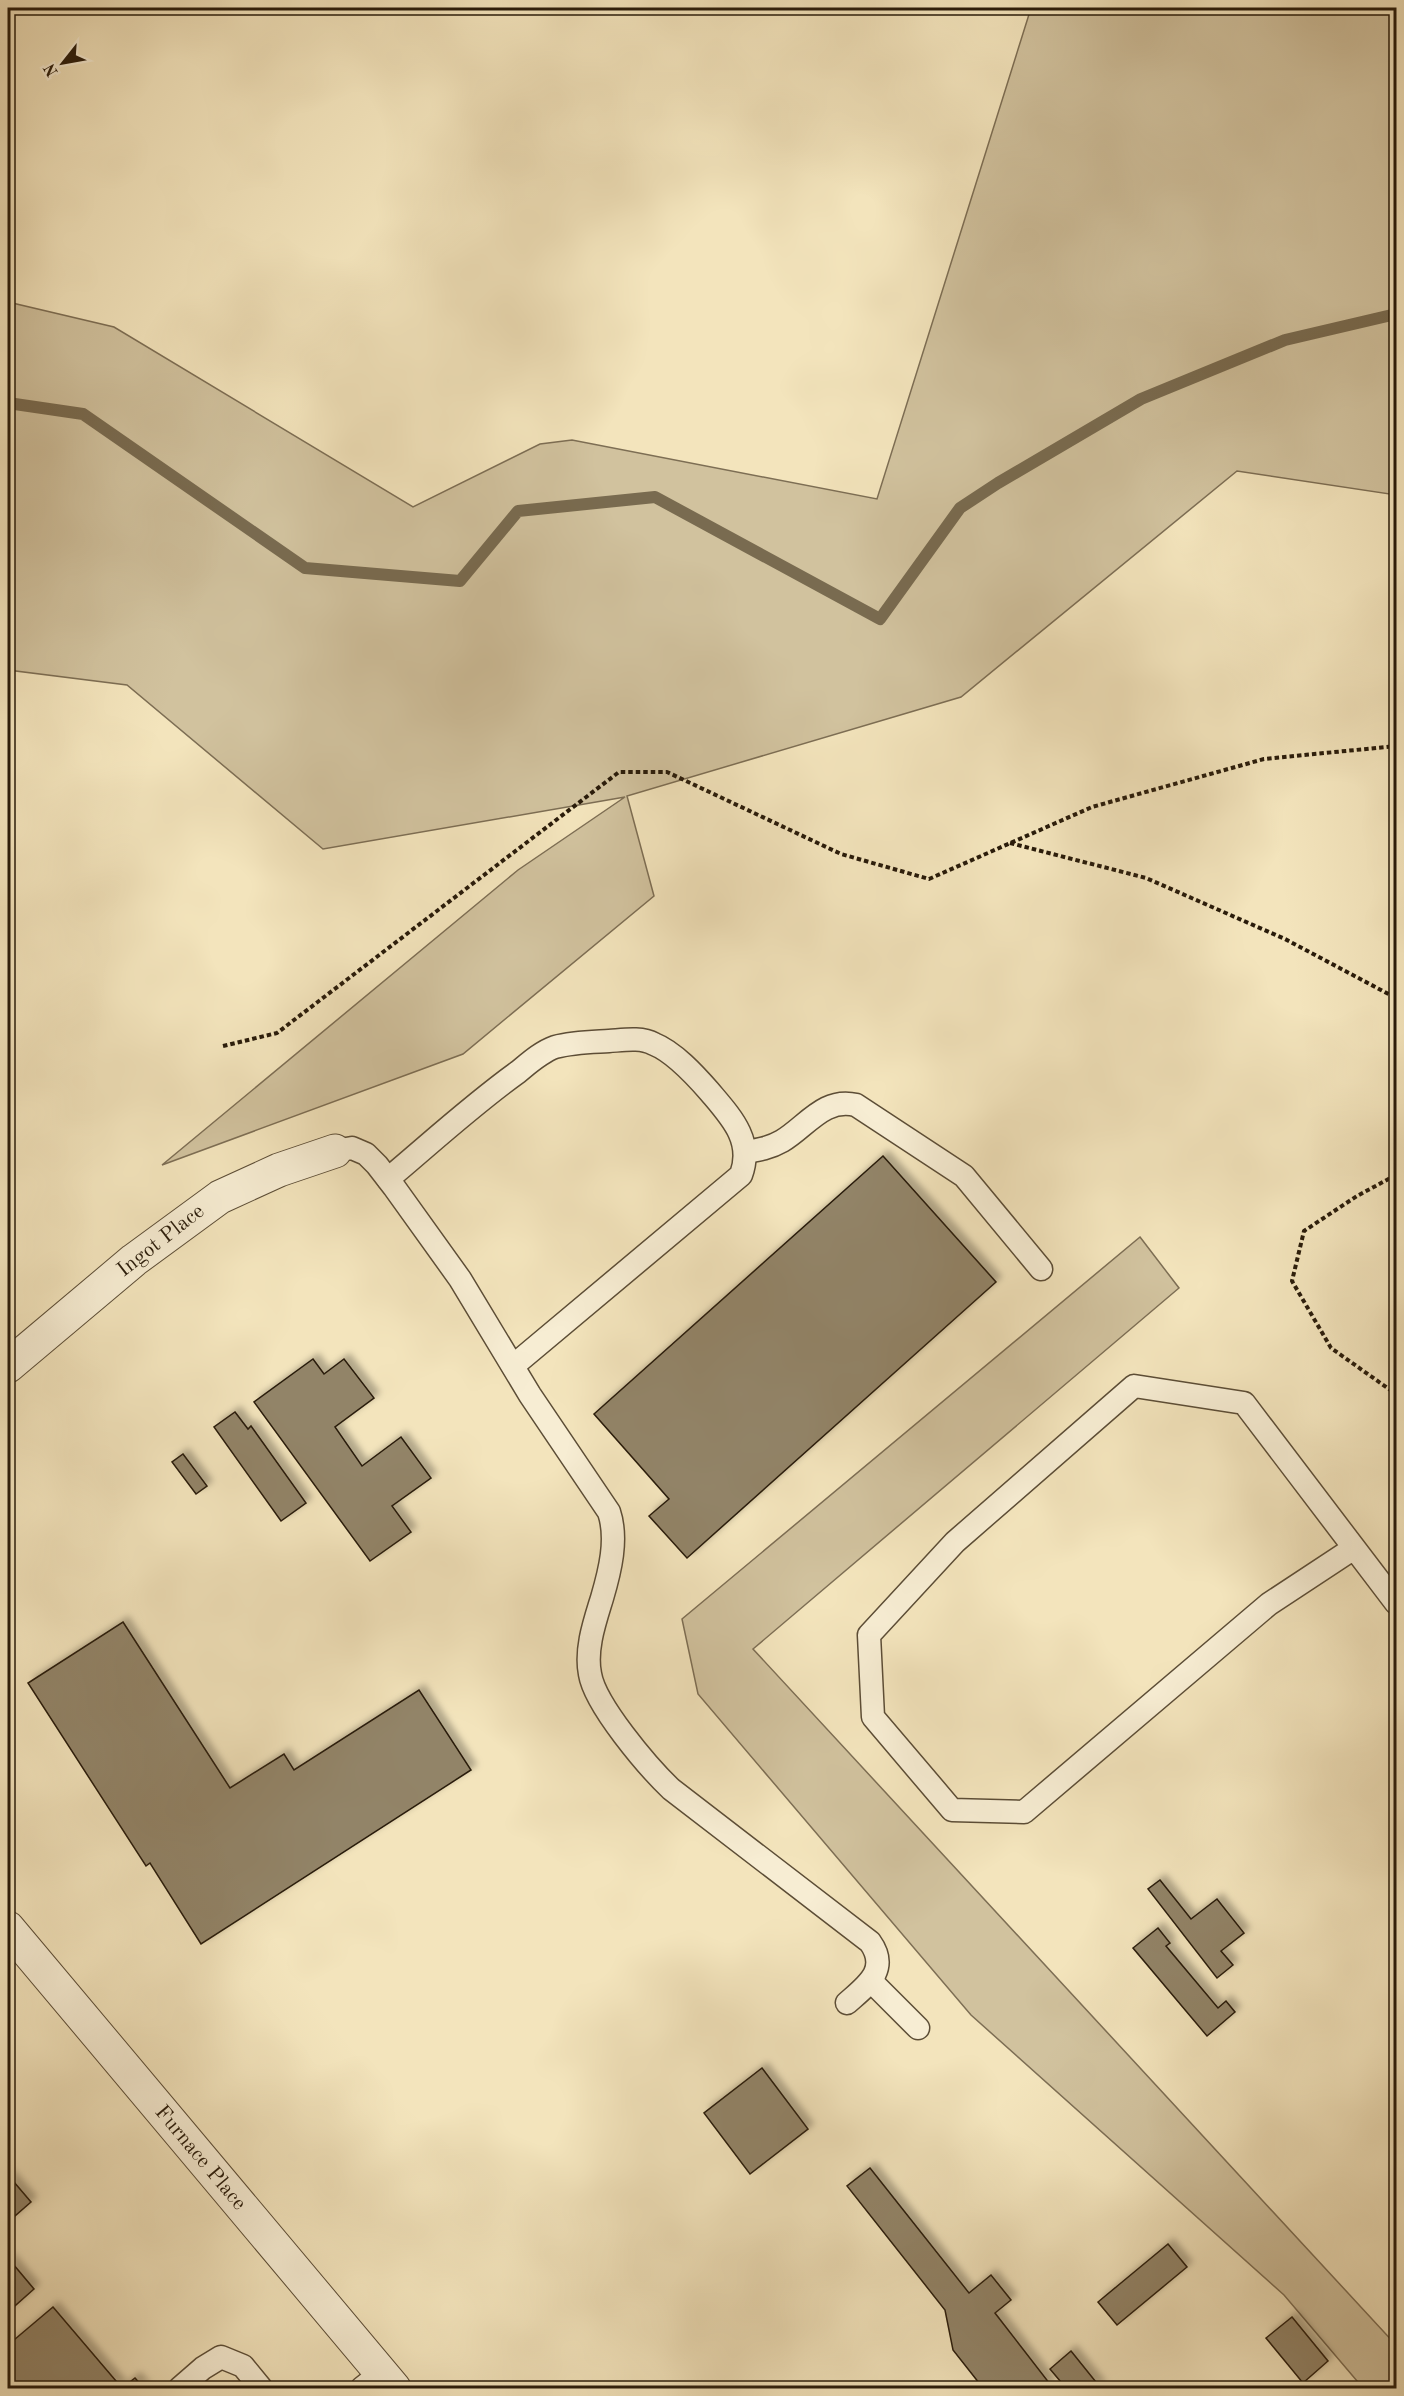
<svg xmlns="http://www.w3.org/2000/svg" width="1404" height="2396" font-family="'Old Standard TT',serif">
	<style>
		.green { fill: #d1c29e; stroke: #7d6e54; stroke-width: 1.5 }
		.lines { fill: none; stroke-linecap: round; stroke-linejoin: round }
		.stream { stroke: #796b50; stroke-width: 12 }
		.building { fill: #928467; stroke: #291b0a; stroke-width: 1.5; filter: url(#shadow) }
		.lane-casing { stroke: #5c4d36; stroke-width: 25 }
		.street-casing { stroke: #5c4d36; stroke-width: 35 }
		.path { stroke: #291b0a; stroke-width: 4; stroke-dasharray: 4.5 3; stroke-linecap: butt }
		.lane { stroke: #f7edd3; stroke-width: 22 }
		.street { stroke: #f7edd3; stroke-width: 33 }
		.labels { text-anchor: middle; dominant-baseline: central; stroke-width: 5; stroke-linejoin: round; paint-order: stroke }
		.street-label { font-size: 21px; fill: #291b0a; stroke: #f7edd3 }
	</style>
	<defs>
		<filter id="shadow"><feDropShadow dx="5.5" dy="-5.5" stdDeviation="3" flood-color="#0004"/></filter>
	</defs>
	<rect width="100%" height="100%" fill="#f3e4bc"/>
	<filter id="stains"><feTurbulence type="fractalNoise" baseFrequency=".00333" numOctaves="4"/><feColorMatrix values="0 0 0 0 .2 0 0 0 0 .09 0 0 0 0 .02 0 0 0 .5 -.17"/></filter>
	<radialGradient id="worn" r=".72"><stop offset=".6" stop-color="#630" stop-opacity="0"/><stop offset="1" stop-color="#630" stop-opacity=".3"/></radialGradient>
	<g class="green">
		<path d="M1031,8H1396V495L1237,471L961,697L627,796L654,896L463,1054L162,1165L518,870L625,797L323,849L127,685L8,670V302L114,327L413,507L540,444L572,440L877,499Z"/>
		<path d="M1140,1237L1179,1288L753,1649L1396,2345V2388H1363L1284,2295L971,2015L698,1694L682,1619Z"/>
	</g>
	<g class="lines">
		<path class="stream" d="M8,403L83,414L305,568L460,581L518,511L655,497L880,619L960,508L998,483L1141,399L1285,340L1396,314"/>
	</g>
	<g class="building">
		<path d="M883,1156L996,1282L687,1558L649,1516L669,1499L594,1414Z"/>
		<path d="M313,1359L324,1374L344,1359L374,1398L335,1427L362,1466L401,1437L431,1478L392,1506L411,1532L370,1561L254,1402Z"/>
		<path d="M235,1412L248,1429L251,1426L306,1503L281,1521L214,1427Z"/>
		<path d="M183,1454L207,1486L196,1494L172,1462Z"/>
		<path d="M123,1622L230,1788L284,1754L294,1770L419,1690L471,1770L201,1944L150,1863L146,1866L28,1683Z"/>
		<path d="M1160,1880L1191,1919L1217,1899L1244,1933L1221,1951L1233,1965L1217,1978L1148,1889Z"/>
		<path d="M1158,1928L1170,1943L1166,1946L1218,2008L1226,2001L1235,2012L1207,2036L1133,1948Z"/>
		<path d="M762,2068L808,2129L750,2174L704,2113Z"/>
		<path d="M870,2168L969,2293L991,2275L1011,2300L995,2313L1050,2384L1044,2388H983L953,2350L945,2310L847,2186Z"/>
		<path d="M8,2175L31,2202L8,2222Z"/>
		<path d="M1168,2244L1187,2267L1117,2325L1098,2302Z"/>
		<path d="M8,2258L34,2289L8,2312Z"/>
		<path d="M53,2307L122,2388H8V2345Z"/>
		<path d="M1292,2317L1328,2361L1303,2383L1266,2338Z"/>
		<path d="M1071,2351L1100,2387L1098,2388H1066L1050,2369Z"/>
		<path d="M135,2378L144,2388H122Z"/>
	</g>
	<g class="lines">
		<defs>
			<g id="lane">
				<path d="M335,1151L352,1148L366,1154L377,1165L394,1187L460,1279L530,1395L609,1512C618,1539 610,1571 602,1598C595,1621 585,1649 590,1674C595,1705 648,1767 671,1789L870,1942C890,1970 866,1986 847,2003"/>
				<path d="M745,1152C758,1150 770,1148 782,1141C806,1127 824,1097 856,1105L964,1176L1041,1269"/>
				<path d="M388,1179C431,1143 472,1105 518,1072C529,1063 541,1052 555,1047C573,1042 591,1042 609,1041C624,1040 641,1037 654,1044C674,1052 695,1075 709,1091C730,1116 754,1140 741,1175L513,1366"/>
				<path d="M1354,1548L1269,1604L1024,1812L952,1810L873,1717L869,1635L955,1542L1134,1386L1244,1403L1396,1603"/>
				<path d="M871,1981L918,2028"/>
				<path d="M180,2388L203,2368L221,2357L243,2366L261,2388"/>
				<path d="M362,2388L381,2373"/>
			</g>
			<g id="street">
				<path d="M8,1366L134,1260L220,1197L279,1170L335,1151"/>
				<path d="M8,1928L394,2388"/>
			</g>
		</defs>
		<use href="#lane" class="lane-casing"/>
		<use href="#street" class="street-casing"/>
		<g class="path">
			<path d="M1010,843L1146,878L1285,939L1396,998"/>
			<path d="M223,1046L277,1033L619,772H667L841,854L929,879L1092,807L1264,759L1396,746"/>
			<path d="M1396,1175L1357,1196L1304,1231L1292,1281L1331,1348L1396,1394"/>
		</g>
		<use href="#lane" class="lane"/>
		<use href="#street" class="street"/>
	</g>
	<g class="labels">
		<g class="street-label">
			<text transform="translate(161 1241) rotate(-38)">Ingot Place</text>
			<text transform="translate(200 2158) rotate(50)">Furnace Place</text>
		</g>
	</g>
	<rect width="1404" height="2396" fill="none" stroke="#f3e4bc" stroke-width="30"/>
	<rect x="9" y="9" width="1386" height="2378" fill="none" stroke="#291b0a" stroke-width="3"/>
	<rect x="15" y="15" width="1374" height="2366" fill="none" stroke="#291b0a" stroke-width="1.5"/>
	<g transform="translate(63 63) rotate(239)" stroke="#f7edd3" stroke-width="4.5" paint-order="stroke">
	<path d="M0-4.5L10 22L0 15L-10 22Z" fill="#291b0a"/>
	<text y="-9" font-size="16" font-weight="bold" text-anchor="middle" fill="#291b0a">N</text>
	</g>
	<rect width="100%" height="100%" filter="url(#stains)"/>
	<rect width="100%" height="100%" fill="url(#worn)"/>
</svg>
